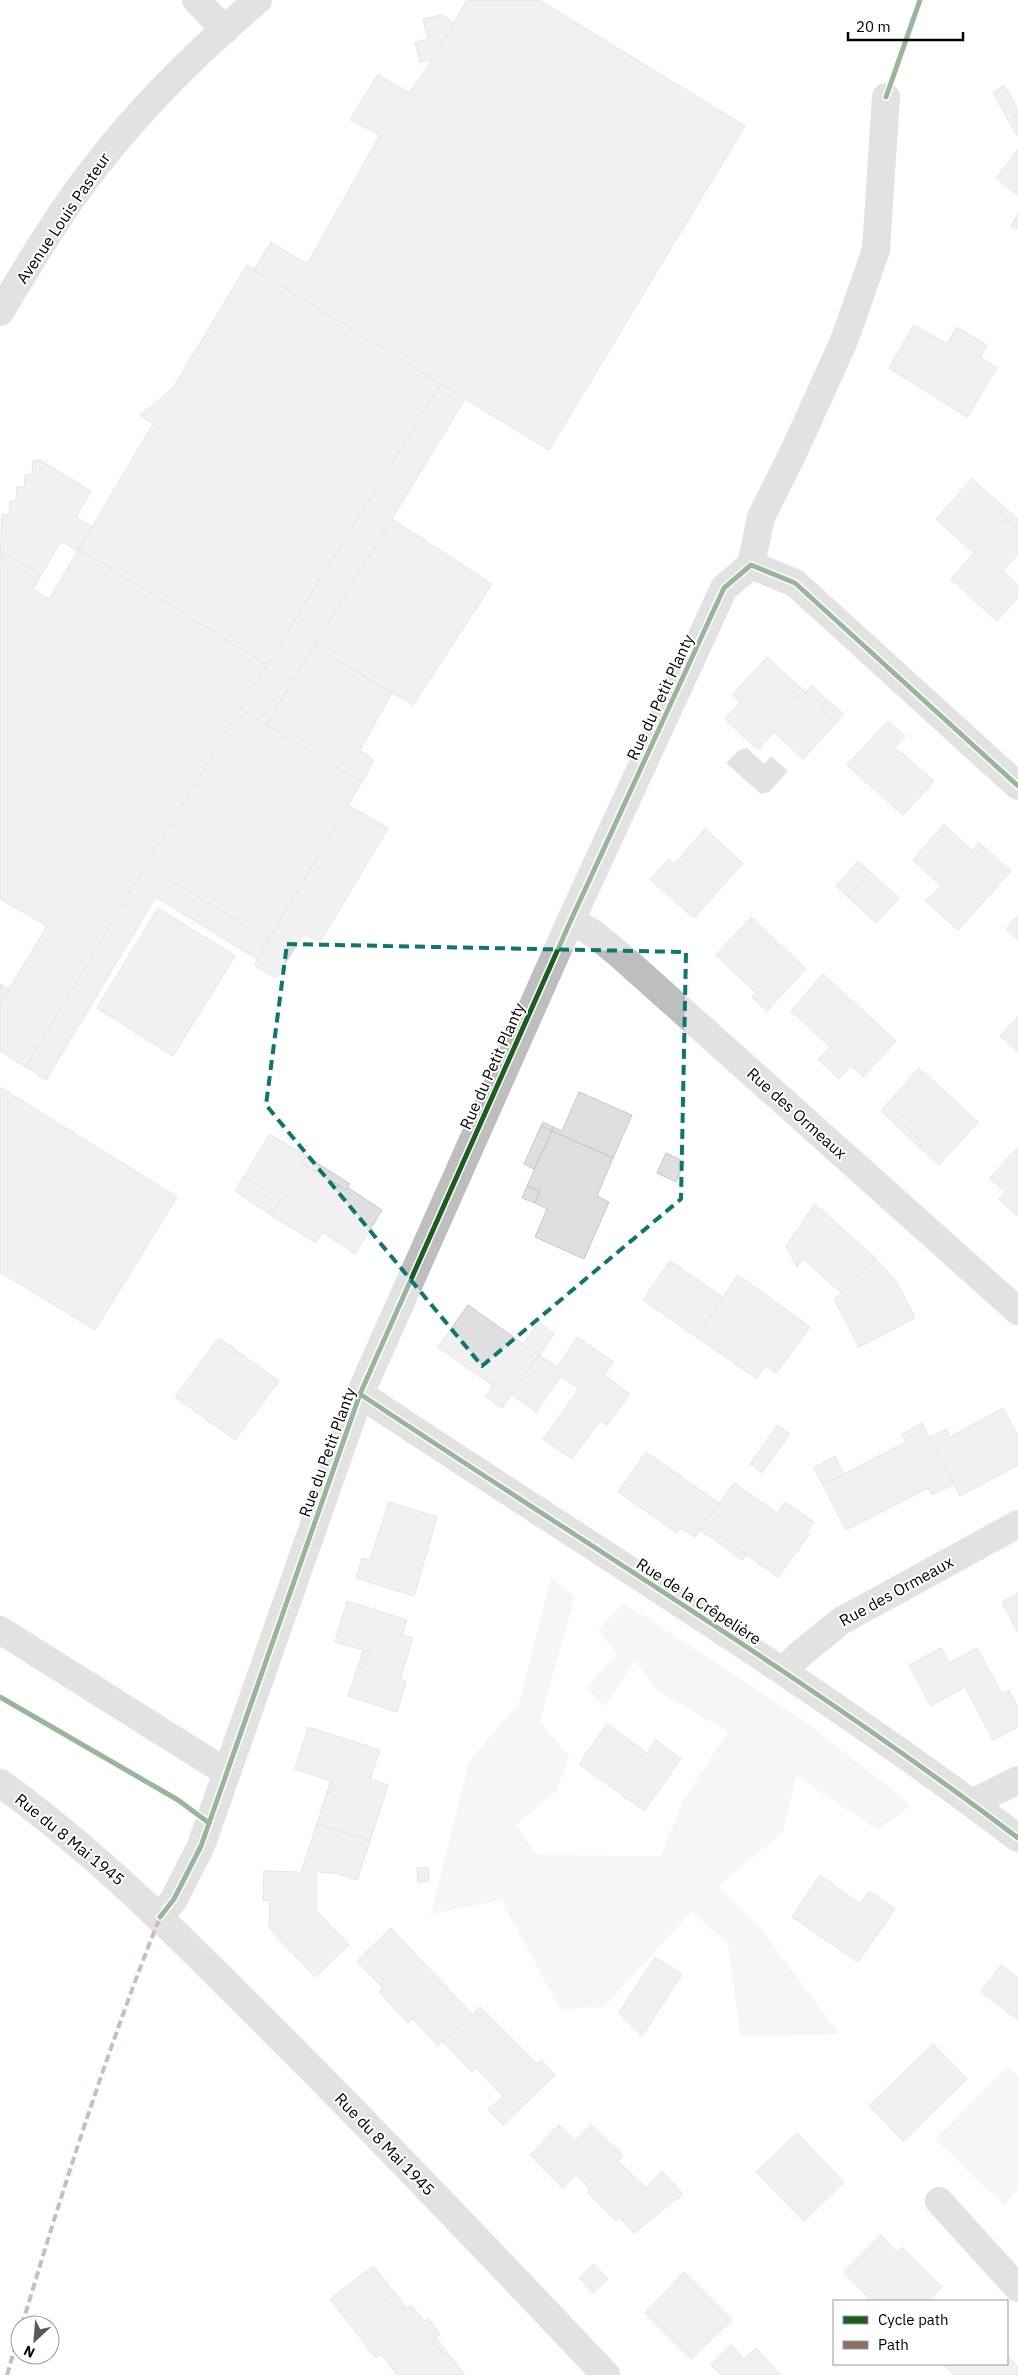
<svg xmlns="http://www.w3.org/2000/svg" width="1018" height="2375" font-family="'IBM Plex Sans',sans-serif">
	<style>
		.green { fill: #ececec }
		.water { fill: #bfbfbf }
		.building { fill: #dfdfdf; stroke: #c7c7c7 }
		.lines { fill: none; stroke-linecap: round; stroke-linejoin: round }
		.major-casing { stroke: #dbdbdb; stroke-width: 29 }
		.minor { stroke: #bebebe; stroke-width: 28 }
		.major { stroke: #bebebe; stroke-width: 28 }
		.quiet { stroke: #8d6e63; stroke-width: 4; stroke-dasharray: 8 4; stroke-linecap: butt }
		.cycleway-casing { stroke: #fff; stroke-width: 8 }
		.cycleway { stroke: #1b5e20; stroke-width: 5 }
		.marked { fill: none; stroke: #0f766e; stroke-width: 4; stroke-dasharray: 10 6; stroke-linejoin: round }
		.labels { text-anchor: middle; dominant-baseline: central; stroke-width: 4; stroke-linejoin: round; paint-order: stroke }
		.street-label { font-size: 16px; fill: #000; stroke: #fff }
	</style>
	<rect width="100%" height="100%" fill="#fff"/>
	<g class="green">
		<path d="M551,1578L575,1596L540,1721L569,1757L557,1790L516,1825L537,1855L661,1856L682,1802L728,1732L656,1690L635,1660L605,1706L585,1688L617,1654L598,1630L624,1603L799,1717L912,1805L878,1830L796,1776L783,1832L719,1886L760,1927L839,2034L740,2036L728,1944L691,1912L604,2007L560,2009L501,1900L431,1914L469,1762L519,1703Z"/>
		<path d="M1007,2066L1018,2077V2190L1004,2205L935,2139Z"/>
	</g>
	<path class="water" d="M747,748L764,764L771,756L788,771L769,792L761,794L726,763L739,750Z"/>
	<g class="building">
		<path d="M467,0H539L745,126L549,450L254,270L271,242L307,264L380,135L350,120L378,74L409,93L432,60Z"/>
		<path d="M442,15L455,23L432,60L420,62L415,42L428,39L423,19Z"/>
		<path d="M1004,85L1018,109V114L1013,117L1018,126V137L993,93Z"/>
		<path d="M1018,114V126L1013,117Z"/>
		<path d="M1018,149V195L996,178Z"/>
		<path d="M1018,214V229L1011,226Z"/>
		<path d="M247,265L441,384L267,665L79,549L153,424L140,415L172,389Z"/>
		<path d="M914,325L947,344L957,327L987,345L980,357L997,368L967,417L889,368Z"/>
		<path d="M441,384L465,399L266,725L240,709Z"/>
		<path d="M40,460L91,491L76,517L92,527L77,551L61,541L41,575L5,553L0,561L2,515L9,514L10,501L16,500L17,487H24L25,475L32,474L33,461Z"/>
		<path d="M972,479L1005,508L1000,514L1018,530V554L1003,571L1018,585V597L997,621L951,579L974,553L936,519Z"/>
		<path d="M1005,508L1018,519V530L1000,514Z"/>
		<path d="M392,519L492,584L413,705L314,646Z"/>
		<path d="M79,549L267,665L26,1067L0,1051V1004L47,926L0,899V561L5,553L41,575L33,589L49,599Z"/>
		<path d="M314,646L392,693L360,750L374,760L362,782L266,725Z"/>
		<path d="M767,657L795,683L790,689L800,698L812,685L827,700L820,708L836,723L803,759L774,732L758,750L725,719L740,702L732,695Z"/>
		<path d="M795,683L806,692L800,698L790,689Z"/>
		<path d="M827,700L844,714L836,723L820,708Z"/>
		<path d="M240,709L362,782L268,940L146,865Z"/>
		<path d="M888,721L905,736L895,747L934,781L903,815L847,765Z"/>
		<path d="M348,805L388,828L320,942L304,933L276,978L255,966L257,959Z"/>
		<path d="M944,824L976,855L984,847L1011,871L958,930L926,901L941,886L913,860Z"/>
		<path d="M705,829L743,863L694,918L650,879L669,859L674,864Z"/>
		<path d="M979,842L984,847L976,855L972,851Z"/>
		<path d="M858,861L870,872L848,897L836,886Z"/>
		<path d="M146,865L268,940L257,959L156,897L46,1080L26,1067Z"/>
		<path d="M870,872L899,898L876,923L848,897Z"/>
		<path d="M158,908L235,956L173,1056L97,1008Z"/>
		<path d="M1018,915V940L1006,929Z"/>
		<path d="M751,917L806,969L767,1011L752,997L756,993L716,955Z"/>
		<path d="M823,974L896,1041L863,1077L851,1066L839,1079L818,1059L830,1047L791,1011Z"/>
		<path d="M0,984L9,989L0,1004Z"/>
		<path d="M1018,1016V1052L1000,1036Z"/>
		<path d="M919,1068L978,1122L939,1165L919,1147L923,1144L896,1118L893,1122L881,1111Z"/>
		<path d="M0,1087L177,1197L95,1330L0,1272Z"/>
		<path d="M579,1092L632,1115L613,1158L552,1131L553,1127L562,1131Z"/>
		<path d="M896,1118L923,1144L919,1147L893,1122Z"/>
		<path d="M543,1122L553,1127L552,1131L541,1126Z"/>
		<path d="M541,1126L552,1131L534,1169L524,1164Z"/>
		<path d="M552,1131L613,1158L597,1196L609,1202L584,1259L535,1237L547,1209L535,1203L540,1191L527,1186Z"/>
		<path d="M270,1134L306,1156L302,1163L346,1190L347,1187L382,1210L355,1254L322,1232L316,1243L271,1215L281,1199L244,1176Z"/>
		<path d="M1018,1147V1217L999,1199L1005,1192L990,1178Z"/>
		<path d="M666,1153L685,1162L676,1182L657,1173Z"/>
		<path d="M306,1156L350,1184L346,1190L302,1163Z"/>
		<path d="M244,1176L281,1199L271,1215L235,1191Z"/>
		<path d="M527,1186L540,1191L535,1203L522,1198Z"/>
		<path d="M815,1204L875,1258L842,1294L803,1258L797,1267L786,1246Z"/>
		<path d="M875,1258L896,1281L915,1318L859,1347L834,1299L842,1294Z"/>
		<path d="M670,1261L723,1297L696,1337L643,1300Z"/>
		<path d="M738,1275L810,1327L776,1373L766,1366L756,1378L696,1337Z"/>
		<path d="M468,1305L539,1355L502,1408L486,1397L493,1386L438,1347Z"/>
		<path d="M539,1322L554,1334L539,1355L523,1344Z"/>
		<path d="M578,1337L613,1362L604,1375L630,1394L607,1425L600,1420L572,1459L543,1439L579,1389L561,1376L536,1412L511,1394L539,1355L557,1367Z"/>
		<path d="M219,1338L279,1381L235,1440L175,1397Z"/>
		<path d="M1003,1408L1018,1436V1465L960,1496L929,1438L946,1429L950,1437Z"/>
		<path d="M922,1423L954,1484L932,1495L928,1488L846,1530L823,1485L906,1442L902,1434Z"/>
		<path d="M778,1425L790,1434L762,1473L750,1464Z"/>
		<path d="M646,1452L719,1503L695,1537L681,1528L677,1533L618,1492Z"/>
		<path d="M835,1456L844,1474L823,1485L814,1468Z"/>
		<path d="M734,1483L777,1513L785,1502L814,1522L806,1534L809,1535L778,1577L719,1535L715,1540L700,1530Z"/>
		<path d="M389,1502L437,1517L414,1596L356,1578L362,1558L370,1560Z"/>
		<path d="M719,1535L747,1554L742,1560L715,1540Z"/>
		<path d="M1018,1593V1633L1002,1602Z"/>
		<path d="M347,1601L407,1620L402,1635L413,1638L400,1679L406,1681L397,1712L348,1696L358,1666L364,1667L369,1652L335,1642Z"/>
		<path d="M941,1648L949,1663L977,1648L1002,1694L1009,1690L1018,1708V1727L993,1740L965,1687L931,1706L909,1665Z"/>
		<path d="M363,1651L369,1652L364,1667L358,1666Z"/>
		<path d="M607,1724L647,1753L656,1740L681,1759L644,1811L579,1764Z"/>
		<path d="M308,1727L380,1750L370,1779L388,1785L370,1841L317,1824L326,1795L332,1792L334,1788L331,1781L295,1769Z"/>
		<path d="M331,1781L334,1788L332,1792L326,1795Z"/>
		<path d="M317,1824L370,1841L357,1880L336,1873L316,1872V1910L349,1945L315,1977L269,1928L270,1900L263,1901L264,1871L301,1872Z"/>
		<path d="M428,1867L429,1881L418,1882L417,1868Z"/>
		<path d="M820,1875L860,1904L869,1891L895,1909L858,1962L792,1917Z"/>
		<path d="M391,1928L472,2014L438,2046L422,2029L426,2025L416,2015L408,2023L394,2008L379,1992L387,1985L377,1973L373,1978L357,1961Z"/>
		<path d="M655,1957L682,1974L642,2036L619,2013Z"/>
		<path d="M1001,1965L1018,1978V2020L981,1992Z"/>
		<path d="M377,1973L387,1985L383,1988L373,1978Z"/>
		<path d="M480,2007L537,2064L541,2060L555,2075L503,2125L488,2110L503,2096L476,2068L472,2072L443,2042Z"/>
		<path d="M416,2015L426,2025L422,2029L413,2019Z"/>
		<path d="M933,2044L967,2079L903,2141L869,2106Z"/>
		<path d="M559,2125L575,2141L591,2125L623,2155L618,2161L646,2188L662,2171L683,2194L634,2233L619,2217L616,2221L587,2192L594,2185L580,2171L563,2188L530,2155Z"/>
		<path d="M797,2133L844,2182L804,2221L756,2172Z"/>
		<path d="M580,2171L594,2185L590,2189L576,2175Z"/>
		<path d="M881,2235L897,2252L902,2247L942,2287L928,2301H866L869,2298L844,2272Z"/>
		<path d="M594,2264L608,2279L593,2293L579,2278Z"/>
		<path d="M373,2266L395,2293L391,2296L403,2311L411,2305L424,2321L428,2318L440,2334L432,2340L444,2355L447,2352L465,2375H397L381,2354L376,2358L330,2299Z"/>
		<path d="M684,2272L732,2320L691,2359L645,2313Z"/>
		<path d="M395,2293L406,2308L403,2311L391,2296Z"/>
		<path d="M436,2337L447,2352L444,2355L432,2340Z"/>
		<path d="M731,2345L744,2359L756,2348L781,2375H721L711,2365Z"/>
		<path d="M1007,2355L1018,2367V2375H954L943,2364H1007Z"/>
	</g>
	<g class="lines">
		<defs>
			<path id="major" d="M0,1783C100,1855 185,1942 271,2028C385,2142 495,2258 606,2375"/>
		</defs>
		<use href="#major" class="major-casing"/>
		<g class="minor">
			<path d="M196,0L225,30"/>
			<path d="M0,312C30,263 60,211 96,166C143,105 199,50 258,0"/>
			<path d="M751,565L761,517L794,451L844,341L876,250L886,97"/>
			<path d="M751,565L795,583L1018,786"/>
			<path d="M571,920L594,934L621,956L1018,1311"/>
			<path d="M360,1394C580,1541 807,1678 1018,1838"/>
			<path d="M0,1630L226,1772"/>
			<path d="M783,1671L799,1655L841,1621L1018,1524"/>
			<path d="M972,1803L1018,1780"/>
			<path d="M160,1917L174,1899L201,1846L360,1394L571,920L724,588L751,565"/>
			<path d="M939,2201L1018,2288"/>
		</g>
		<use href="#major" class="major"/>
		<g class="quiet">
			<path d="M22,2325C63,2188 107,2050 160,1917"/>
			<path d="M7,2375L20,2331"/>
		</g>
		<defs>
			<g id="cycleway">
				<path d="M886,97L920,0"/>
				<path d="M360,1394C580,1541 807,1678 1018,1838"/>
				<path d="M0,1697L178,1800L209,1823"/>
				<path d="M160,1917L174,1899L201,1846L360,1394L571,920L724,588L751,565L795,583L1018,786"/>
			</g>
		</defs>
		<use href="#cycleway" class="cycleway-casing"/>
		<use href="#cycleway" class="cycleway"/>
	</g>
	<path d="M0 0H1018V2375H0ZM287,944L686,952L681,1199L482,1366L266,1105Z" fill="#fff" fill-opacity=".55" fill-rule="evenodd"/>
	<path class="marked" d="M287,944L686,952L681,1199L482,1366L266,1105Z"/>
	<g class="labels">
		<g class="street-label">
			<text transform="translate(63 218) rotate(-56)">Avenue Louis Pasteur</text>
			<text transform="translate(660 697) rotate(-65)">Rue du Petit Planty</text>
			<text transform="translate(492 1066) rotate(-66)">Rue du Petit Planty</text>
			<text transform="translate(797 1113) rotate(42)">Rue des Ormeaux</text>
			<text transform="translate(327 1452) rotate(-70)">Rue du Petit Planty</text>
			<text transform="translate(896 1591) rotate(-29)">Rue des Ormeaux</text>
			<text transform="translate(699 1601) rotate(33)">Rue de la Crêpelière</text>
			<text transform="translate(70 1839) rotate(39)">Rue du 8 Mai 1945</text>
			<text transform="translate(385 2144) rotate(46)">Rue du 8 Mai 1945</text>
		</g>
	</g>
	<rect x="833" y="2300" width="175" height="65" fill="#ffffff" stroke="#999999"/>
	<rect x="843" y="2316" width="25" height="8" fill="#1b5e20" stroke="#999999"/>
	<text x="878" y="2325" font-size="15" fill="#000000">Cycle path</text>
	<rect x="843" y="2341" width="25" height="8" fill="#8d6e63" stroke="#999999"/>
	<text x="878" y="2350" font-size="15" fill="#000000">Path</text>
	<g transform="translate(35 2340) rotate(206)"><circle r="24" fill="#ffffff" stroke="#999999"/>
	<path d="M0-4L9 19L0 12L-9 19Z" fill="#595959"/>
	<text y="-8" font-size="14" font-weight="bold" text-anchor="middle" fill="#000000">N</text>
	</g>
	<path d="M848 32v8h115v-8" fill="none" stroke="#000000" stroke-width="2.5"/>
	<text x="856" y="32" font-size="15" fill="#000000" stroke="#ffffff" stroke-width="4" paint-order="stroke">20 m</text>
</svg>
